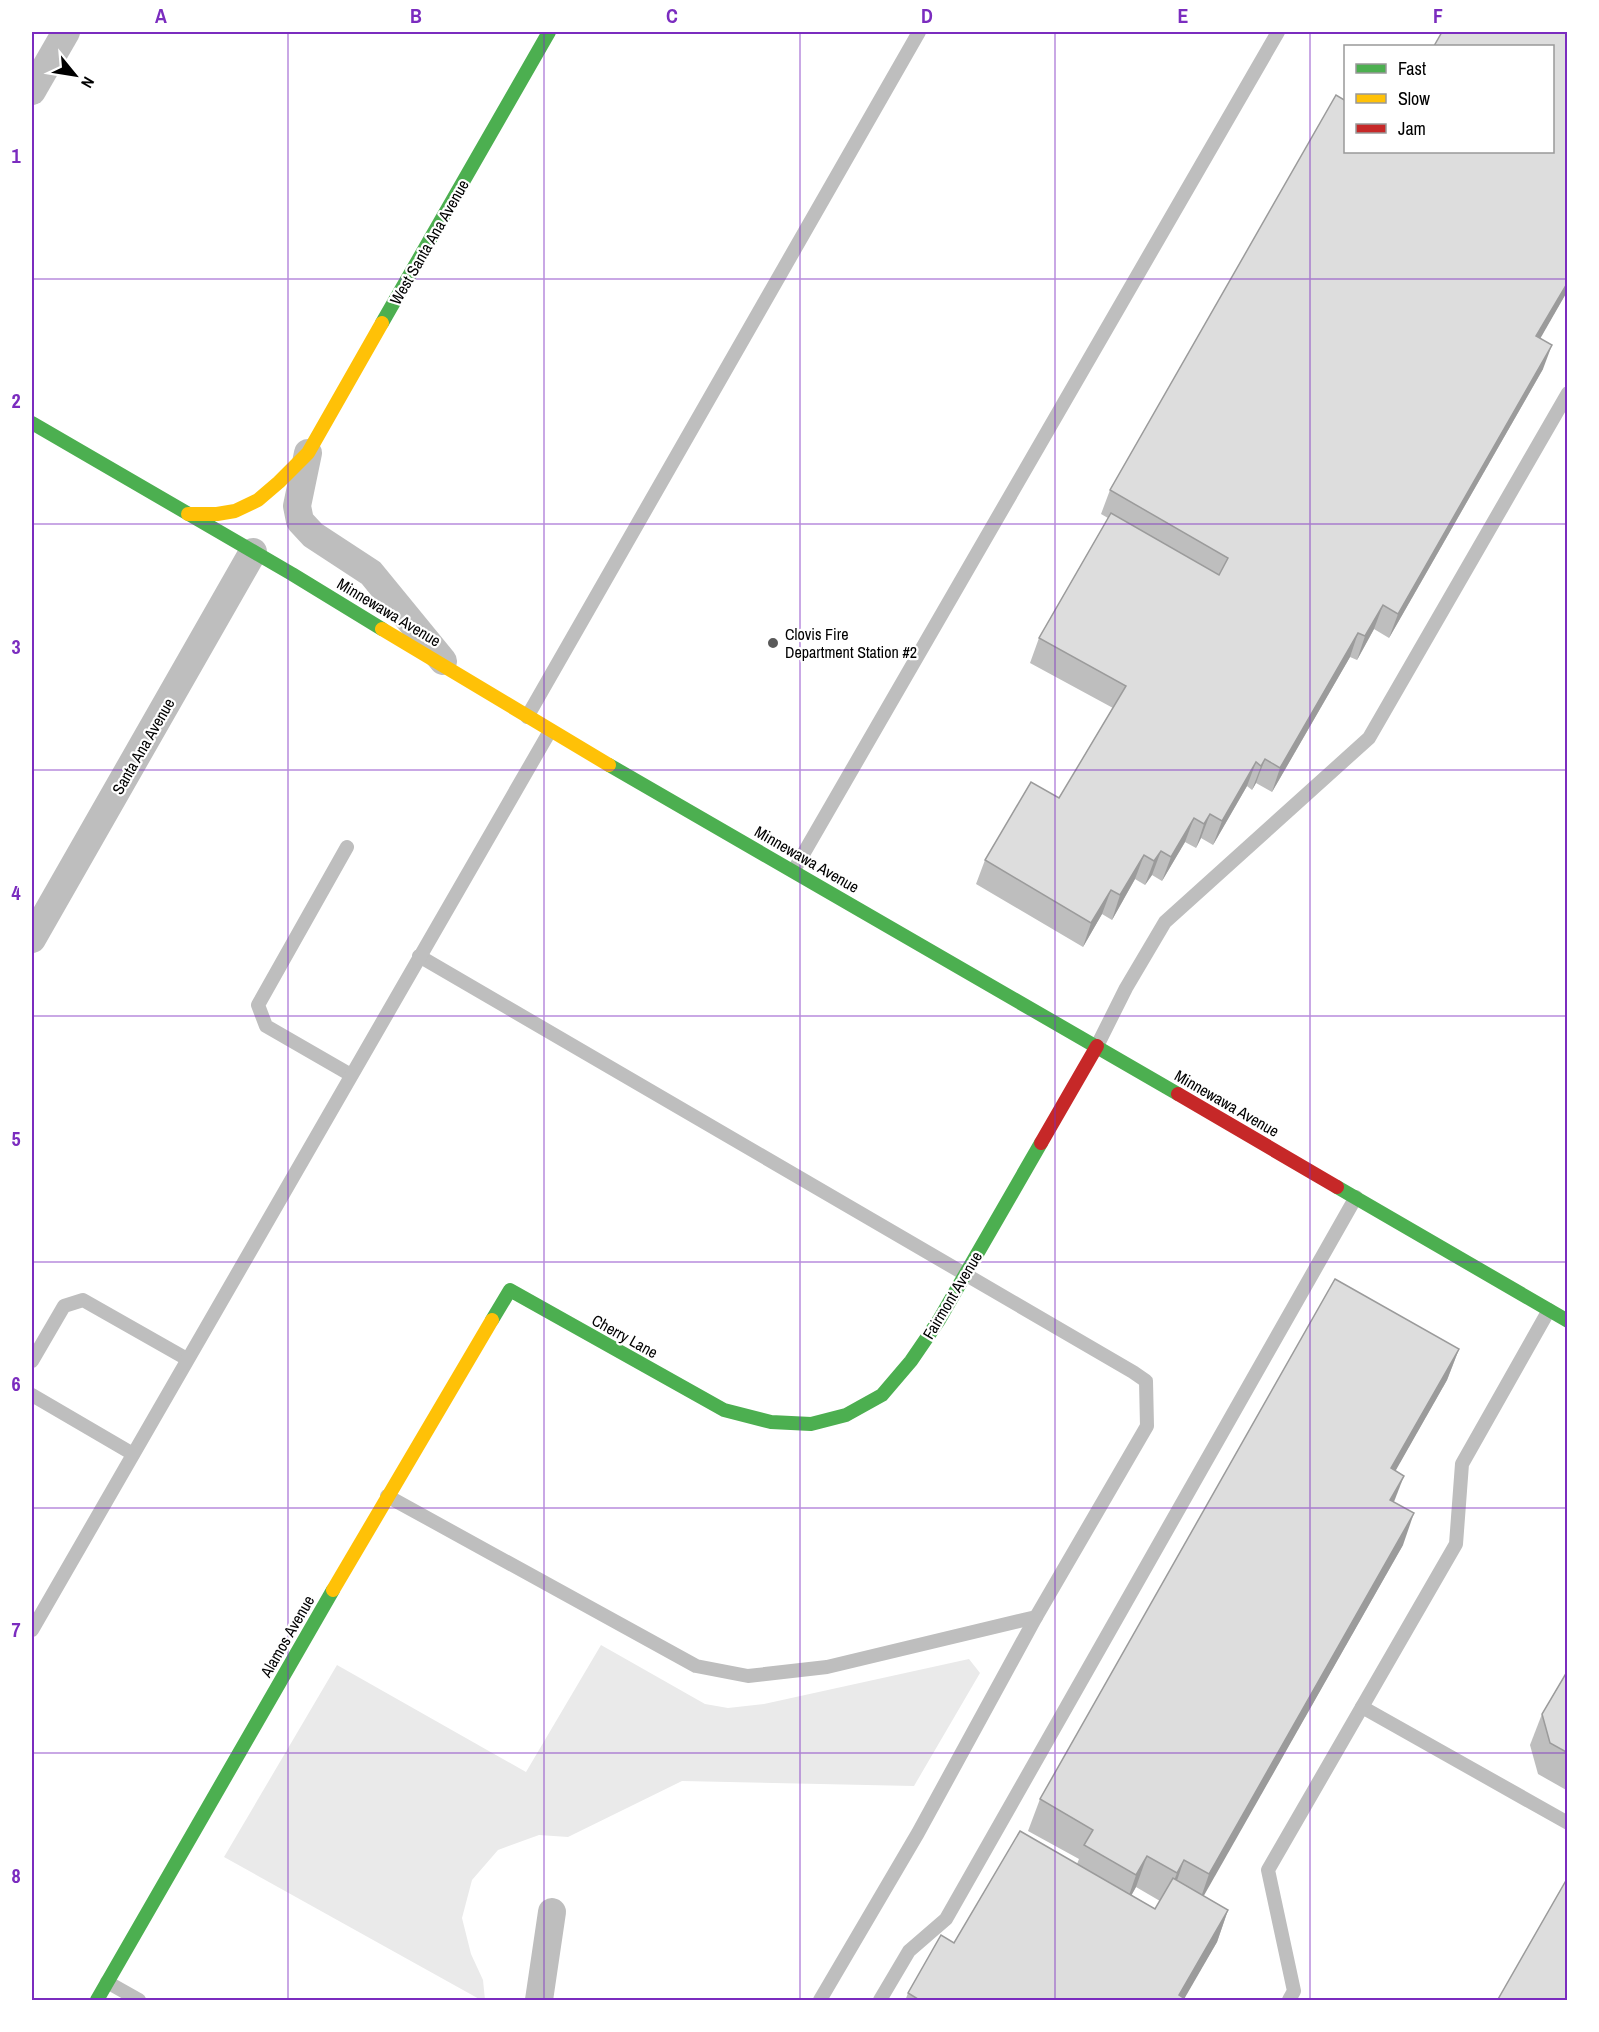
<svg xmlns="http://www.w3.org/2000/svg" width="1599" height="2032" font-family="'Archivo Narrow',sans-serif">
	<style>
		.green { fill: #eaeaea }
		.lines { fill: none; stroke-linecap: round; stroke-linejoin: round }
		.lane { stroke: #bebebe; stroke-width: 14 }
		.street { stroke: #bebebe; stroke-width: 28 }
		.fast { stroke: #4caf50; stroke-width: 14 }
		.slow { stroke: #ffc107; stroke-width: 14 }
		.jam { stroke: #c62828; stroke-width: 14 }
		.wall { fill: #bebebe; fill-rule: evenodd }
		.shaded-wall { fill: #9b9b9b }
		.building { fill: #ddd; stroke: #9b9b9b; stroke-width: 1.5 }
		.grid { fill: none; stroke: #7b2cbf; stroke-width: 1.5; stroke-opacity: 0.55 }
		.poi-dot { fill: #595959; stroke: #fff; stroke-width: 2 }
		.labels { text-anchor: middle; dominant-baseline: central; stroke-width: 4.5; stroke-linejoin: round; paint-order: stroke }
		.street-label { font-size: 16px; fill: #000; stroke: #fff }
		.poi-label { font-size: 16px; fill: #000; stroke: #fff; text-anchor: start }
		.neatline { fill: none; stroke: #7b2cbf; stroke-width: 2 }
		.grid-label { font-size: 20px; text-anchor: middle; font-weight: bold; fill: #7b2cbf }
	</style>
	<rect width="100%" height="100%" fill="#fff"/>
	<path class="green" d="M601,1645L705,1704L728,1708L764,1704L969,1659L980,1673L914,1786L682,1781L568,1837L539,1835L498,1850L472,1880L462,1918L471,1954L483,1980L485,2000H481L224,1857L337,1665L526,1772Z"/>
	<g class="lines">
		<g class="lane">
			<path d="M527,717L919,32"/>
			<path d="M347,847L258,1005L266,1026L351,1075"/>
			<path d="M794,870L1278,32"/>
			<path d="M419,956L1133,1372L1146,1381L1147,1426L1036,1617L918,1833L820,2000"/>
			<path d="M1097,1046L1126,988L1165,922L1369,738L1568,393"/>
			<path d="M32,1361L64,1306L83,1300L187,1359"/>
			<path d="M32,1395L133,1454"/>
			<path d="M387,1496L696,1666L748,1676L827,1667L1036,1617"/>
			<path d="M32,1630L550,731"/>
			<path d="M1362,1707L1568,1823"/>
			<path d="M107,1982L139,2000"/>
			<path d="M880,2000L909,1951L946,1919L1356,1197"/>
			<path d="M1289,2000L1294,1991L1268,1870L1456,1544L1462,1464L1549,1310"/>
		</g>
		<g class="street">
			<path d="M32,91L66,32"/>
			<path d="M308,453L297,506L300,521L313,535L371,573L443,661"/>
			<path d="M32,939L253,552"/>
			<path d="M539,2000L552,1912"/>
		</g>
		<g class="fast">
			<path d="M382,323L549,32"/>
			<path d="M32,423L292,574L382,629"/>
			<path d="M609,765L1178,1094"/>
			<path d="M1337,1187L1568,1321"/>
			<path d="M492,1320L510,1290L724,1410L771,1422L811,1424L846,1415L882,1395L911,1361L939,1320L1041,1143"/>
			<path d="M97,2000L333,1590"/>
		</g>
		<g class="slow">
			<path d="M188,514H217L235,511L258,500L279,482L308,453L382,323"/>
			<path d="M382,629L609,765"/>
			<path d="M333,1590L492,1320"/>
		</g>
		<g class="jam">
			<path d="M1178,1094L1337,1187"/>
			<path d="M1041,1143L1097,1046"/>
		</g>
	</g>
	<g class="wall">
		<path d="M1568,32V290L1540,338L1543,369L1389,638L1374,629L1357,660L1350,657L1272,792L1256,783L1252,790L1247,786L1213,845L1201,838L1196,848L1185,842L1162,881L1152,875L1145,885L1135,879L1112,920L1102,914L1083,947L976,884L985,860L1059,798L1113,708L1030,663L1039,638L1108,518L1101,514L1110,490L1346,152Z"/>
		<path d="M1459,1349L1447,1380L1395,1471L1394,1502L1403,1545L1203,1896L1228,1910L1217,1942L1184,1998L1188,2001H905L908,1993L954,1943L1077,1864L1079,1859L1028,1831L1040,1799ZM1136,1887L1160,1901L1155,1909L1131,1895Z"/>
		<path d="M1568,1670V1791L1538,1774L1530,1745L1542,1714Z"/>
	</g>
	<g class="shaded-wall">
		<path d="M1568,282V290L1528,360L1536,336Z"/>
		<path d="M1552,345L1543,369L1389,638L1398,614Z"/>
		<path d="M1383,605L1374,629L1357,660L1365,636Z"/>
		<path d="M1358,633L1350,657L1272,792L1280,768Z"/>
		<path d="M1265,759L1256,783L1252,790L1261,766Z"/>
		<path d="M1256,762L1247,786L1213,845L1222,821Z"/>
		<path d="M1210,814L1201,838L1196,848L1204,824Z"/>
		<path d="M1194,818L1185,842L1162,881L1171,857Z"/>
		<path d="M1161,851L1152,875L1145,885L1154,861Z"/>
		<path d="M1144,855L1135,879L1112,920L1120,895Z"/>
		<path d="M1111,890L1102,914L1083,947L1091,923Z"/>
		<path d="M1459,1349L1447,1380L1379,1500L1391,1468Z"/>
		<path d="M1404,1476L1392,1507L1390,1500Z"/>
		<path d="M1414,1513L1403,1545L1198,1906L1209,1874Z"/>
		<path d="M1147,1856L1136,1887L1125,1907L1136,1875Z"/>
		<path d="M1184,1860L1173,1892L1165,1904L1177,1873Z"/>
		<path d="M1228,1910L1217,1942L1183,2001L1179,1995Z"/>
	</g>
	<g class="building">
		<path d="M1442,32H1568V282L1536,336L1552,345L1398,614L1383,605L1365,636L1358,633L1280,768L1265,759L1261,766L1256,762L1222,821L1210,814L1204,824L1194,818L1171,857L1161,851L1154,861L1144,855L1120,895L1111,890L1091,923L985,860L1031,782L1059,798L1126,686L1039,638L1111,513L1219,575L1228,558L1110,490L1336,95L1346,101V152H1552V46H1434Z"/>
		<path d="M1335,1279L1459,1349L1391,1468L1404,1476L1390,1500L1414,1513L1209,1874L1184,1860L1177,1873L1147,1856L1136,1875L1084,1845L1093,1830L1040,1799Z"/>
		<path d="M1568,1670V1753L1550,1743L1542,1714Z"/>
		<path d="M1020,1831L1155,1909L1173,1878L1228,1910L1179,1995L1188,2001H921L908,1993L941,1935L954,1943Z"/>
		<path d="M1568,1877V2001H1497Z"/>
	</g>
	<path class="grid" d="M288,32V2000M544,32V2000M800,32V2000M1055,32V2000M1310,32V2000M32,279H1568M32,524H1568M32,770H1568M32,1016H1568M32,1262H1568M32,1508H1568M32,1753H1568"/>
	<circle class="poi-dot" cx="773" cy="643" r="6"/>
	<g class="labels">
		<g class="street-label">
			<text transform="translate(429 242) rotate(-60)">West Santa Ana Avenue</text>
			<text transform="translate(389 612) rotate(31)">Minnewawa Avenue</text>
			<text transform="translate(143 746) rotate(-60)">Santa Ana Avenue</text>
			<text transform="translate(807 859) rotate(30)">Minnewawa Avenue</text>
			<text transform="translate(1227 1103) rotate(30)">Minnewawa Avenue</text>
			<text transform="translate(952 1295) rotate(-59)">Fairmont Avenue</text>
			<text transform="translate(625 1336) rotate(29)">Cherry Lane</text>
			<text transform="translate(287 1636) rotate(-60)">Alamos Avenue</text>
		</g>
		<g class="poi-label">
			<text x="785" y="634">Clovis Fire<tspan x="785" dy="18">Department Station #2</tspan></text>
		</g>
	</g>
	<rect width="1599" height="2032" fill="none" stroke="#ffffff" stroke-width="66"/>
	<rect x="1344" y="45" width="210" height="108" fill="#ffffff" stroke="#999999" stroke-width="1.5"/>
	<rect x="1356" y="64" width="30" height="9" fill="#4caf50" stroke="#999999" stroke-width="1.5"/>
	<text x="1398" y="75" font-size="18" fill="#000000">Fast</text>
	<rect x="1356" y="94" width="30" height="9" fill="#ffc107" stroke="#999999" stroke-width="1.5"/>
	<text x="1398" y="105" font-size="18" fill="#000000">Slow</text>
	<rect x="1356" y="124" width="30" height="9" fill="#c62828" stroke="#999999" stroke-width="1.5"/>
	<text x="1398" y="135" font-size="18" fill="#000000">Jam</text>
	<g transform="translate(75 75) rotate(120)" stroke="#ffffff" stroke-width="4.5" paint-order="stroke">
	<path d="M0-4.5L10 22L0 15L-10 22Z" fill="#000000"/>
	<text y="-9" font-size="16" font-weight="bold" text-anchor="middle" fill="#000000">N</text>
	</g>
	<rect x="33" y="33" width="1533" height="1966" class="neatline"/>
	<g class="grid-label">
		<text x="161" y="23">A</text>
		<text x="416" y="23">B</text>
		<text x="672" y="23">C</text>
		<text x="927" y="23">D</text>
		<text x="1183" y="23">E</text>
		<text x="1438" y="23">F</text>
		<text x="16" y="163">1</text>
		<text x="16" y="408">2</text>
		<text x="16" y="654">3</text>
		<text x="16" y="900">4</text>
		<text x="16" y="1146">5</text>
		<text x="16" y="1391">6</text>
		<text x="16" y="1637">7</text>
		<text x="16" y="1883">8</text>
	</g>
</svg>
